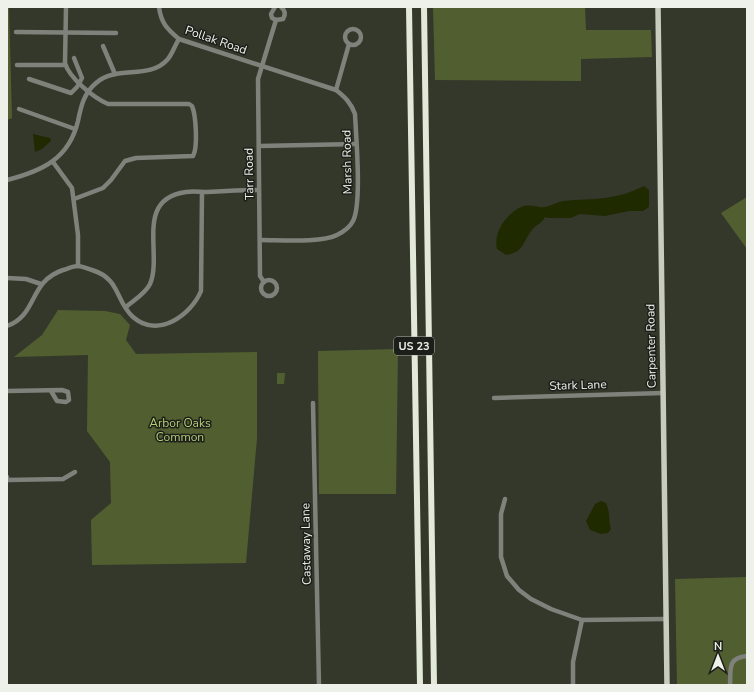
<svg xmlns="http://www.w3.org/2000/svg" width="754" height="692" font-family="'Nunito Sans',sans-serif">
	<style>
		.green { fill: #515f30 }
		.water { fill: #202a00 }
		.lines { fill: none; stroke-linecap: round; stroke-linejoin: round }
		.minor { stroke: #7f817b; stroke-width: 4.5 }
		.major { stroke: #c7ccbe; stroke-width: 5.5 }
		.highway { stroke: #e3e9d9; stroke-width: 6 }
		.labels { text-anchor: middle; dominant-baseline: central; stroke-width: 3; stroke-linejoin: round; paint-order: stroke }
		.shield { fill: #1c1e19; stroke: #afb2ab; stroke-width: 1 }
		.shield-label { font-size: 11px; font-weight: bold; fill: #eef1e9 }
		.street-label { font-size: 12px; fill: #eef1e9; stroke: #1c1e19 }
		.park-label { font-size: 12px; fill: #b3cd76; stroke: #1c1e19 }
	</style>
	<rect width="100%" height="100%" fill="#34382b"/>
	<g class="green">
		<path d="M7,7H9L12,118L7,120Z"/>
		<path d="M433,7H585L586,30H651L652,57L581,59V81L435,80Z"/>
		<path d="M747,197V249L721,213Z"/>
		<path d="M58,310L105,311L120,314L130,325L126,340L136,354L257,352V438L246,563L92,565L91,520L111,503L110,462L87,431L88,355L14,357L42,335Z"/>
		<path d="M398,349L396,494H319L318,351Z"/>
		<path d="M277,373H285L284,384H277Z"/>
		<path d="M747,577V685H677L675,579Z"/>
	</g>
	<g class="water">
		<path d="M33,134L50,138L51,141L42,149L35,152Z"/>
		<path d="M644,186L649,190V207L643,211H629L605,216L580,214L571,218H548L545,217C542,224 535,225 532,230C522,243 524,252 506,255L497,249C493,233 506,214 521,207C529,203 538,208 545,207C551,206 557,202 563,201C595,198 614,201 644,186Z"/>
		<path d="M601,501L606,503C611,515 608,518 611,529L608,533L601,534L590,530L586,521L595,504Z"/>
	</g>
	<g class="lines">
		<g class="minor">
			<path d="M66,7L65,63C69,78 94,98 108,104H189L192,106C196,115 198,148 193,156L136,158L125,161L111,180L103,188L74,199"/>
			<path d="M159,7C161,23 167,29 179,39L336,90C345,97 351,103 355,114C356,136 362,204 353,221C350,227 343,232 337,235C322,243 280,240 261,240"/>
			<path d="M275,7L271,14L272,18L276,20"/>
			<path d="M276,20L283,19C286,14 285,10 281,7"/>
			<circle cx="353" cy="37" r="8"/>
			<path d="M16,32L116,33"/>
			<path d="M103,46L115,74"/>
			<path d="M17,65H65"/>
			<path d="M29,79L71,93L77,87L82,78L74,58"/>
			<path d="M336,90L349,44"/>
			<path d="M19,109L75,129"/>
			<path d="M259,146L356,144"/>
			<path d="M53,162L72,188L78,235V266"/>
			<path d="M7,180C42,171 69,159 78,121C81,106 84,93 96,83C116,65 149,80 167,60C172,55 175,45 179,39"/>
			<path d="M7,278L26,279L41,284"/>
			<circle cx="269" cy="288" r="8"/>
			<path d="M264,282L260,276L258,79L276,20"/>
			<path d="M126,307C134,300 145,294 150,284C163,254 134,199 186,192C193,191 200,192 207,192C224,191 242,190 259,190"/>
			<path d="M7,326C38,315 28,282 63,270C67,269 73,266 78,266C82,266 88,269 92,270C121,279 115,301 133,317C158,339 191,315 201,291L202,192"/>
			<path d="M7,391L62,390L68,392L69,400L66,402L57,401L51,391"/>
			<path d="M494,398L663,393"/>
			<path d="M313,403L319,685"/>
			<path d="M7,477V480L63,479L75,472"/>
			<path d="M505,499L501,514V557L507,576L519,590L531,599L551,609L582,620L666,619"/>
			<path d="M573,685V662L582,620"/>
			<path d="M730,685C731,669 727,658 747,656"/>
		</g>
		<path class="major" d="M658,7L667,685"/>
		<g class="highway">
			<path d="M409,7L420,685"/>
			<path d="M424,7L434,685"/>
		</g>
	</g>
	<g class="labels">
		<rect class="shield" x="394" y="337" width="40" height="18" rx="3"/>
		<g class="shield-label">
			<text x="414" y="346">US 23</text>
		</g>
		<g class="street-label">
			<text transform="translate(216 40) rotate(19)">Pollak Road</text>
			<text transform="translate(347 162) rotate(-91)">Marsh Road</text>
			<text transform="translate(249 174) rotate(-91)">Tarr Road</text>
			<text transform="translate(651 346) rotate(-91)">Carpenter Road</text>
			<text transform="translate(578 385) rotate(-2)">Stark Lane</text>
			<text transform="translate(306 544) rotate(-91)">Castaway Lane</text>
		</g>
		<g class="park-label">
			<text x="180" y="423">Arbor Oaks<tspan x="180" dy="14">Common</tspan></text>
		</g>
	</g>
	<rect width="754" height="692" fill="none" stroke="#eef1e9" stroke-width="16"/>
	<g transform="translate(718 656)" stroke="#1c1e19" stroke-width="3" paint-order="stroke">
	<path d="M0-3L7 15L0 10L-7 15Z" fill="#eef1e9"/>
	<text y="-6" font-size="11" font-weight="bold" text-anchor="middle" fill="#eef1e9">N</text>
	</g>
</svg>
